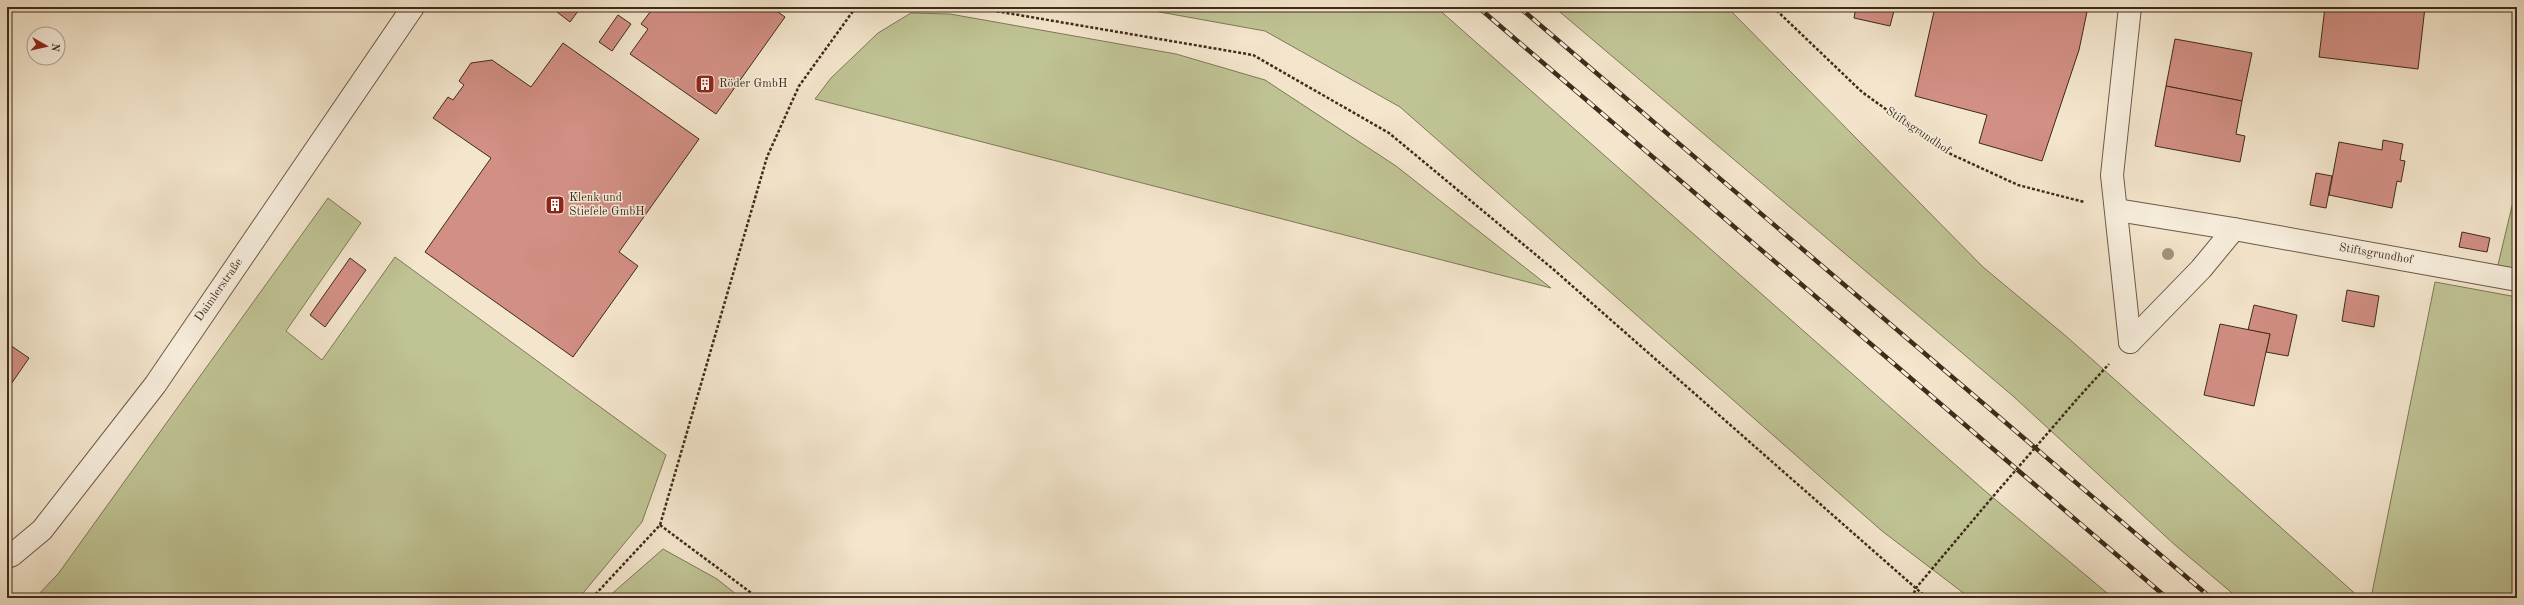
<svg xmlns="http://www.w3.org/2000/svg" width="2524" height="605" font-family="'Old Standard TT',serif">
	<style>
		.green { fill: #c0c495; stroke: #7f7858 }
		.building { fill: #d28f84; stroke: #3e2b1a }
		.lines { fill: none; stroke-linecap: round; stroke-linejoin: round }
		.street-casing { stroke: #6c5a47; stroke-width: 24 }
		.path { stroke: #3e2b1a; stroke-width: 2.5; stroke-dasharray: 3 2; stroke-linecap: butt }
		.street { stroke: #f8efde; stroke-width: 22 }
		.rail-casing { stroke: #3e2b1a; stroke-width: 4.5 }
		.rail { stroke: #f8efde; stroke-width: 3; stroke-dasharray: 9; stroke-linecap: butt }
		.path-bridge { stroke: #3e2b1a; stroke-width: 2.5; stroke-dasharray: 3 2; stroke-linecap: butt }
		.tree { fill: #a2947c }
		.labels { text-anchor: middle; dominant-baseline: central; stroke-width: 3; stroke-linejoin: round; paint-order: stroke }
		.poi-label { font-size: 12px; fill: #3e2b1a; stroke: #f8efde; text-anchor: start }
		.street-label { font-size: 12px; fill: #3e2b1a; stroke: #f8efde }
	</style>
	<rect width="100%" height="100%" fill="#f4e6cd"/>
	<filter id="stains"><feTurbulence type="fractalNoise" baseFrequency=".005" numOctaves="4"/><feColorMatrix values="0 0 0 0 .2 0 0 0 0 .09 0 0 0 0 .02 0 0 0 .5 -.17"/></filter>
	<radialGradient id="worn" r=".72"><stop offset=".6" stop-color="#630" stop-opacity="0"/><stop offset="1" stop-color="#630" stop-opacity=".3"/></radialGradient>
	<g class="green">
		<path d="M1132,7H1436L1984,490L2113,598H1970L1882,531L1400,107L1265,31Z"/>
		<path d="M1554,7H1727L1983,267L2067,337L2360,598H2238L2175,545L2013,396Z"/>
		<path d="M911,13L950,14L1176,54L1265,80L1396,166L1551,288L815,99L831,78L878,33Z"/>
		<path d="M2517,185V272L2497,269Z"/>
		<path d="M328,198L361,223L286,331L322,360L395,257L666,455L642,522L579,598H35L58,574Z"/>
		<path d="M2435,282L2517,297V598H2371Z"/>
		<path d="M663,549L717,579L741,598H607Z"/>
	</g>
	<g class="building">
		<path d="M561,7H581L570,22L557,12Z"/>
		<path d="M654,7H771L785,17L716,114L630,54L648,29L641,24Z"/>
		<path d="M1856,7H1895L1890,26L1854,18Z"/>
		<path d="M1935,7H2088L2079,50L2042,161L1979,143L1987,115L1915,96Z"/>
		<path d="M2243,7H2255L2254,10Z"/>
		<path d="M2325,7H2425L2418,69L2319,57Z"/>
		<path d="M618,15L631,24L612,51L599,42Z"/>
		<path d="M2175,39L2252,53L2242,101L2166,86Z"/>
		<path d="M563,43L699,139L619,252L638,266L573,357L425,252L491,158L433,118L448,97L453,100L464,85L459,81L471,63L492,60L531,87Z"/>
		<path d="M2166,86L2242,101L2236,134L2245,136L2240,162L2155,146Z"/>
		<path d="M2383,140L2403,144L2400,160L2405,161L2401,182L2397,181L2392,208L2329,195L2339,142L2382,150Z"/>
		<path d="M2316,173L2332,176L2326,208L2310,205Z"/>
		<path d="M2462,232L2490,238L2487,252L2459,247Z"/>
		<path d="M350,258L366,270L325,327L310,315Z"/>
		<path d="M2347,290L2379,296L2374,327L2342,321Z"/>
		<path d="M2254,305L2297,315L2288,356L2266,352L2270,334L2248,330Z"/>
		<path d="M2220,324L2270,334L2254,406L2204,395Z"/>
		<path d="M7,343L29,358L7,390Z"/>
	</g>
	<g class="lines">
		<defs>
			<g id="street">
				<path d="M2130,7L2112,175L2130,342"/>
				<path d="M2117,210L2234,229L2517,280"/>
				<path d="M2130,342L2201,269L2234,229"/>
				<path d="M7,557L12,555L42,530L155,385L413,7"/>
			</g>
		</defs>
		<use href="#street" class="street-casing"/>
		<g class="path">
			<path d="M972,7L1253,55L1389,133L1553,269L1927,598"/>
			<path d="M1773,7L1862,92L1944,151L2018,185L2084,202"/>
			<path d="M2078,398L2109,364"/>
			<path d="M660,525L758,598"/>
			<path d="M592,598L660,525L767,157L799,86L856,7"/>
			<path d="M1912,598L1916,588L1990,500"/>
		</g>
		<use href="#street" class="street"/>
		<defs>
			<g id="rail">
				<path d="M1478,7L2167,598"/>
				<path d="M1519,7L2211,598"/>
			</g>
		</defs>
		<use href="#rail" class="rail-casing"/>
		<use href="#rail" class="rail"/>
		<path class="path-bridge" d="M1990,500L2078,398"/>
	</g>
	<circle class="tree" cx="2168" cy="254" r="6"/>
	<defs>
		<symbol id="building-square" viewBox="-11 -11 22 22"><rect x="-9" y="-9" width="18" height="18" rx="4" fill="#8f2418" stroke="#f8efde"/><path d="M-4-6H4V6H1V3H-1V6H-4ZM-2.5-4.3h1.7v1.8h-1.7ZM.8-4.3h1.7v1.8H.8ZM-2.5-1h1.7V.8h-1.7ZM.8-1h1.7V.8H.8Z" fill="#fff"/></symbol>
	</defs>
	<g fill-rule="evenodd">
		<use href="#building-square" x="694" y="73" width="22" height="22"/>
		<use href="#building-square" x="544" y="194" width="22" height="22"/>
	</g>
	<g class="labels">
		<g class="poi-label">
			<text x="719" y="84">Röder GmbH</text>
			<text x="569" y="198">Klenk und<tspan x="569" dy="14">Stiefele GmbH</tspan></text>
		</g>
		<g class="street-label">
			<text transform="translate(1918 131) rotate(34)">Stiftsgrundhof</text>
			<text transform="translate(2376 254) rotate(10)">Stiftsgrundhof</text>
			<text transform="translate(219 290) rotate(-55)">Daimlerstraße</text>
		</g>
	</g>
	<rect width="2524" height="605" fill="none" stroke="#f4e6cd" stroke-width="24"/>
	<rect x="8" y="8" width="2508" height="589" fill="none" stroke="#3e2b1a" stroke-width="2"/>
	<rect x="12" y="12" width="2500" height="581" fill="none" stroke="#3e2b1a"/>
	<g transform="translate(46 46) rotate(98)"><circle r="19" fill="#f8efde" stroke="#aea190"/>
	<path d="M0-3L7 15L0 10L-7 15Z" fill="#8f2418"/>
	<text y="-6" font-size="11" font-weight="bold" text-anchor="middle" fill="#3e2b1a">N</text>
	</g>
	<rect width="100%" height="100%" filter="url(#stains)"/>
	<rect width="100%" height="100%" fill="url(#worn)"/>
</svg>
